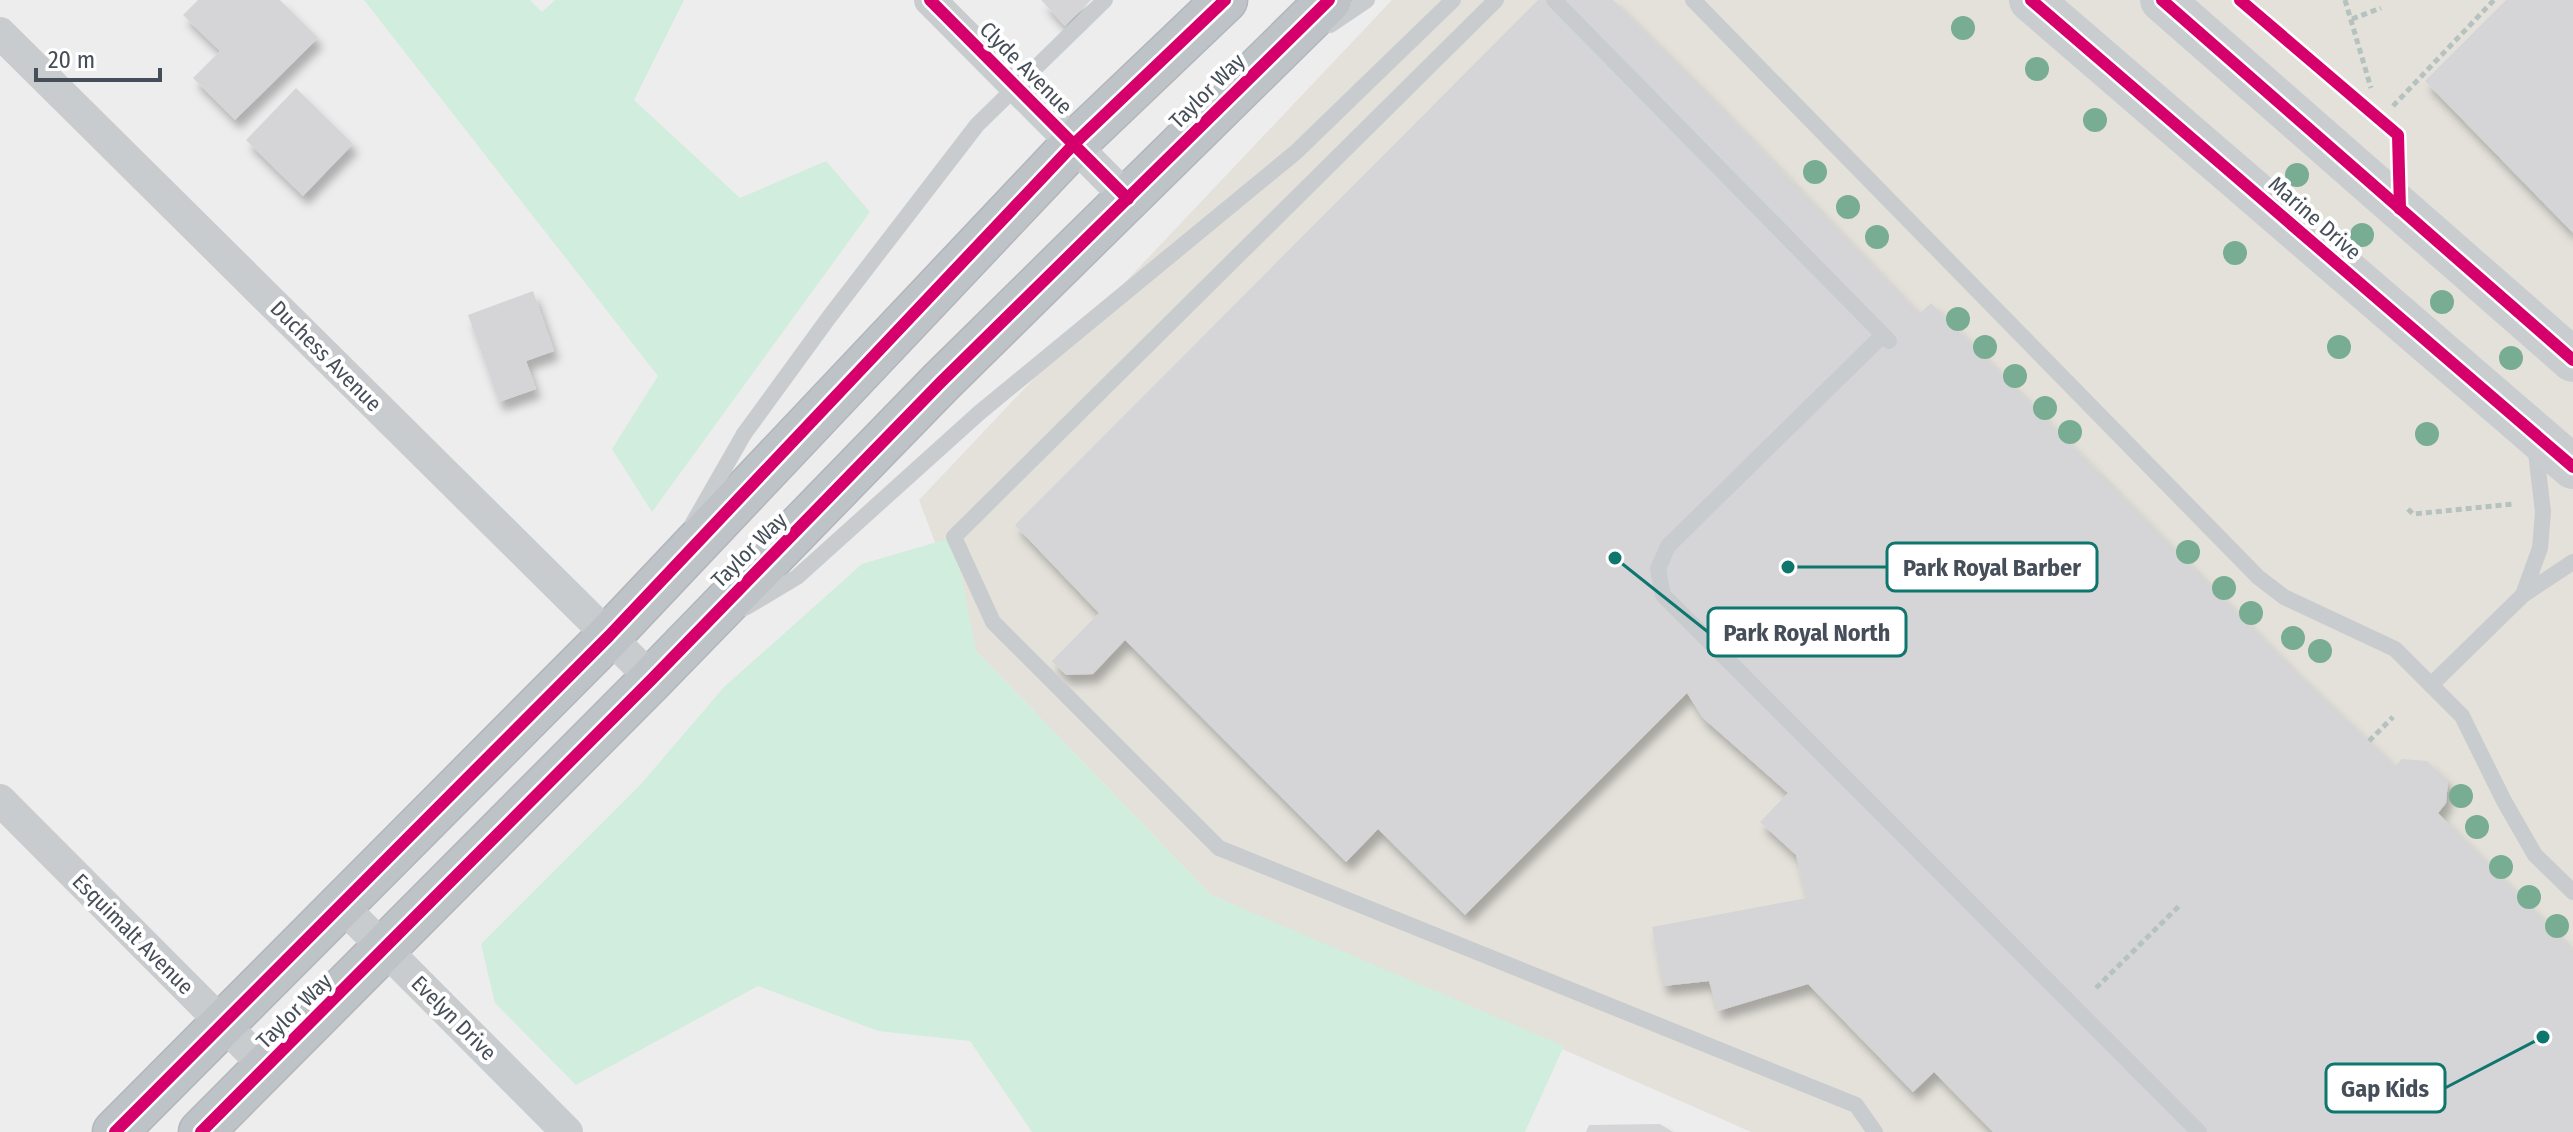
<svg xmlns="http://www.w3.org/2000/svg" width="2573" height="1132" font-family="'Fira Sans Condensed',sans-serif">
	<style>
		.commercial { fill: #e3e1da }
		.green { fill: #d1eddd }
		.building { fill: #d5d5d7; filter: url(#shadow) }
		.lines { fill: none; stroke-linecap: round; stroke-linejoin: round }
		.trunk-casing { stroke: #b2b6bc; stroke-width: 47 }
		.path { stroke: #b6c2bf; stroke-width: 5; stroke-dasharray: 6 4; stroke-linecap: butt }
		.service { stroke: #c9ccce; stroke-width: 16 }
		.minor { stroke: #c9ccce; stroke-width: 32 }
		.secondary { stroke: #c9cdd0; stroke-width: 44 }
		.trunk { stroke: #bec3c8; stroke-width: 44 }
		.service-bridge { stroke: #c9ccce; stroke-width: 16 }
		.cycleway-casing { stroke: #fff; stroke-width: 17 }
		.cycleway { stroke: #d6006c; stroke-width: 12 }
		.tree { fill: #78ad94 }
		.labels { text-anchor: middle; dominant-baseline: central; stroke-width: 8; stroke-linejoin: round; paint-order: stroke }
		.street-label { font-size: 22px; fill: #454e59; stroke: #fff }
		.leader { fill: none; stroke: #0f766e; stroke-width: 3 }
		.callout-dot { fill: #0f766e; stroke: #fff; stroke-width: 3 }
		.callout { fill: #fff; stroke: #0f766e; stroke-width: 3 }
		.callout-label { font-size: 24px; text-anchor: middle; font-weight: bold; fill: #454e59 }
	</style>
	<defs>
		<filter id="shadow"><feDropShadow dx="5" dy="9" stdDeviation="4" flood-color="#0004"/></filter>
	</defs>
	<rect width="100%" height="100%" fill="#eeeded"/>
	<path class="commercial" d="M1392,0H2573V1132H1751L1211,895L976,651L919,500Z"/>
	<g class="green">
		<path d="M364,0H530L542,12L555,0H684L634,100L740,198L826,161L870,212L652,512L612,449L658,376Z"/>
		<path d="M954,537L976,651L1211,895L1564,1046L1525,1132H1032L970,1041L878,1031L758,986L576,1085L495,1003L481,944L641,784L724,687L862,564Z"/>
	</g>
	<g class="building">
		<path d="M198,0H280L318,38L235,120L193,78L220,51L183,15Z"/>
		<path d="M1041,0H1091L1065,26Z"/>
		<path d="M1538,0H1613L1701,87L1919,314L1931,303L2294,670L2395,766L2402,759L2427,761L2448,781L2446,803L2438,813L2573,950V1132H1993L1934,1072L1913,1092L1808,984L1718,1011L1709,981L1663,986L1652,927L1807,898L1796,855L1760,822L1788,793L1703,718L1687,693L1465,915L1378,829L1346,862L1125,640L1093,674L1066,675L1052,661L1099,613L1015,525Z"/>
		<path d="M2506,0H2573V233L2425,81Z"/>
		<path d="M296,88L353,144L303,196L246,140Z"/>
		<path d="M533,291L554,351L526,361L536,389L499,402L468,315Z"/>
		<path d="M1660,1124L1673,1132H1586L1589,1125Z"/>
	</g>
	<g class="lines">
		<defs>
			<g id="trunk">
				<path d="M115,1132L609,636L1074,144L1225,0"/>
				<path d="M201,1132L652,679L941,382L1329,0"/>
			</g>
		</defs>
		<use href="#trunk" class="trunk-casing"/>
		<g class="path">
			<path d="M2345,0L2371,88"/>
			<path d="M2352,19L2381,8"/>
			<path d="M2393,106L2494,0"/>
			<path d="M2408,509L2413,514L2514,504"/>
			<path d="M2369,741L2393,717"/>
			<path d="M2096,988L2179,906"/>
		</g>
		<g class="service">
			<path d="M1496,0L954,537L993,622L1219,848L1856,1105L1875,1132"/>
			<path d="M1554,0L1889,341"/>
			<path d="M1693,0L2258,577L2284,597L2395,649L2462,716L2504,801L2535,855L2573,892"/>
			<path d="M1330,25L1367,0"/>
			<path d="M1883,335L1668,546L1658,569L1663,595L2199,1132"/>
			<path d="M693,523L744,434"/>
			<path d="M2523,595L2540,548L2543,512L2535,444"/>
			<path d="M745,608L797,577L979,413L1296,152L1453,0"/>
			<path d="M2431,685L2523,595L2573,562"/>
		</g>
		<g class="minor">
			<path d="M930,0L1128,199"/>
			<path d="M0,33L652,679"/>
			<path d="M0,800L266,1067"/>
			<path d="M341,905L567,1132"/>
		</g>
		<g class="secondary">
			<path d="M2031,0L2573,467"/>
			<path d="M2162,0L2573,360"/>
		</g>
		<use href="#trunk" class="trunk"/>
		<path class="service-bridge" d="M744,434L830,316L977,125L1105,0"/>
		<defs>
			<g id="cycleway">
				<path d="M930,0L1128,199"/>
				<path d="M2031,0L2573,467"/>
				<path d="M2162,0L2573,360"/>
				<path d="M2240,0L2398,135L2400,209"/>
				<path d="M115,1132L609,636L1074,144L1225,0"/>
				<path d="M201,1132L652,679L941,382L1329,0"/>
			</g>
		</defs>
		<use href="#cycleway" class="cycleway-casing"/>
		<use href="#cycleway" class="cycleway"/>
	</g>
	<g class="tree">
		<circle cx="1963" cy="28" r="12"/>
		<circle cx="2037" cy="69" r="12"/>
		<circle cx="2095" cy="120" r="12"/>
		<circle cx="1815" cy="172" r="12"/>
		<circle cx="2297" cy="175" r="12"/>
		<circle cx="1848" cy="207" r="12"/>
		<circle cx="2362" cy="235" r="12"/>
		<circle cx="1877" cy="237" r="12"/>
		<circle cx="2235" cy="253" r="12"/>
		<circle cx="2442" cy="302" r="12"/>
		<circle cx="1958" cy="319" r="12"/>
		<circle cx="1985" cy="347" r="12"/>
		<circle cx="2339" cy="347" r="12"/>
		<circle cx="2511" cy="358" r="12"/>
		<circle cx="2015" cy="376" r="12"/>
		<circle cx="2045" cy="408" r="12"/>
		<circle cx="2070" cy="432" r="12"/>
		<circle cx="2427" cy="434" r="12"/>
		<circle cx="2188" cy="552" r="12"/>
		<circle cx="2224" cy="588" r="12"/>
		<circle cx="2251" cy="613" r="12"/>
		<circle cx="2293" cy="638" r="12"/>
		<circle cx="2320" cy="651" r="12"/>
		<circle cx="2461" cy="796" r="12"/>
		<circle cx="2477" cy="827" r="12"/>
		<circle cx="2501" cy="867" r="12"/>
		<circle cx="2529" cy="897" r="12"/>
		<circle cx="2557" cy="926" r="12"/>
	</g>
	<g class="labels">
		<g class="street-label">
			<text transform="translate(1026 68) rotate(45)">Clyde Avenue</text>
			<text transform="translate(1207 91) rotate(-45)">Taylor Way</text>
			<text transform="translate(2315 218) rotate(41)">Marine Drive</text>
			<text transform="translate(326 356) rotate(45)">Duchess Avenue</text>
			<text transform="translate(749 550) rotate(-45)">Taylor Way</text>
			<text transform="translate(133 934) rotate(45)">Esquimalt Avenue</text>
			<text transform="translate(294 1011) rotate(-45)">Taylor Way</text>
			<text transform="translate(454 1018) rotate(45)">Evelyn Drive</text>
		</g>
	</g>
	<path class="leader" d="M1788 567L1887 567M1615 558L1708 632M2543 1037L2445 1088"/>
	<g class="callout-dot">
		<circle cx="1788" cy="567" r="8"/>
		<circle cx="1615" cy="558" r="8"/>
		<circle cx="2543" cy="1037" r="8"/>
	</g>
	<g class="callout">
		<rect x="1887" y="543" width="210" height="48" rx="8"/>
		<rect x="1708" y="608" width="198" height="48" rx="8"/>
		<rect x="2326" y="1064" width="119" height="48" rx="8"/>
	</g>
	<g class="callout-label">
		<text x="1992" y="576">Park Royal Barber</text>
		<text x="1807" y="641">Park Royal North</text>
		<text x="2385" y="1097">Gap Kids</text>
	</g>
	<path d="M36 68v12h124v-12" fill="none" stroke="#454e59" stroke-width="4"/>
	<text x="48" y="68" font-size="24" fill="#454e59" stroke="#ffffff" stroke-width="6" paint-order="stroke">20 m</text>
</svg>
